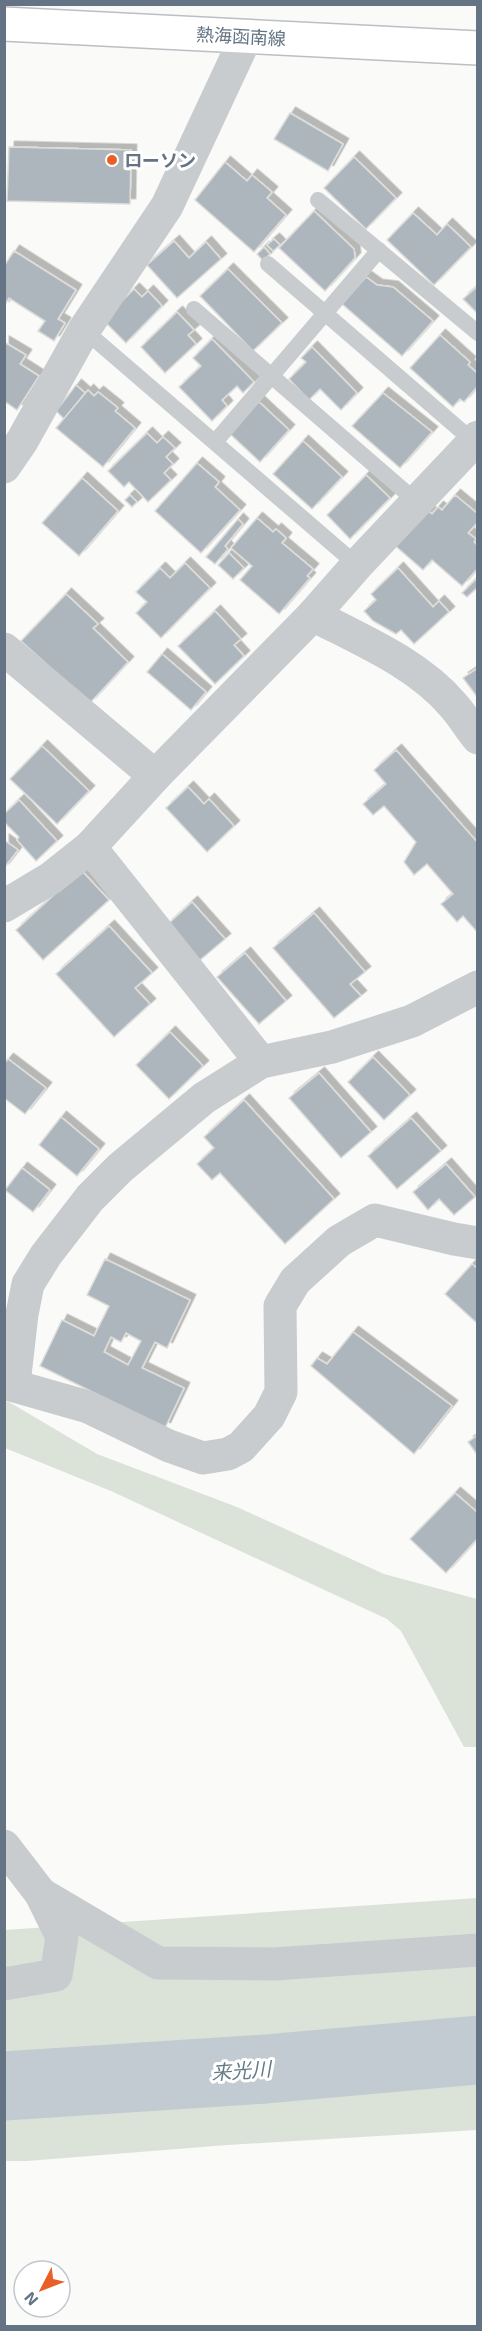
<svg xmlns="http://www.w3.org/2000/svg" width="482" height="2331" font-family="'Exo 2','Noto Sans JP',sans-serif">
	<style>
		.green { fill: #dbe2d8 }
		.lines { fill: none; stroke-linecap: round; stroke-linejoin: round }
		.river { stroke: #c2cbd1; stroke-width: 69 }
		.building { fill: #aeb6bd; stroke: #dcdcda; stroke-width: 1.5; fill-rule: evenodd; filter: url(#shadow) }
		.primary-casing { stroke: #bbbfc3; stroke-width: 36 }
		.lane { stroke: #c8cccf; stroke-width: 16 }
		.street { stroke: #c8cccf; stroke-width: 33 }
		.primary { stroke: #fff; stroke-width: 33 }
		.poi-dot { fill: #e95f28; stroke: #fff; stroke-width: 2 }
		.labels { text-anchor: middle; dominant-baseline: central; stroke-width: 6; stroke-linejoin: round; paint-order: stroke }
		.street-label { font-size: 18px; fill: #647484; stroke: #fff }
		.poi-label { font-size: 18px; font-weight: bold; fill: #647484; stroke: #fff; text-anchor: start }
		.water-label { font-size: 20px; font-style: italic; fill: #647a84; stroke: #fff }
	</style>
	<defs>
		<filter id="shadow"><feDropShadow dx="5.5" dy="-5.5" stdDeviation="0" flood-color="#0004"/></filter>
	</defs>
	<rect width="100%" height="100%" fill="#fafaf8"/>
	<g class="green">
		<path d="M5,1401L9,1402L97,1454L237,1507L384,1574L477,1599V1747H464L401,1631L387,1619L111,1491L5,1448Z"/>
		<path d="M477,1898V2130L227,2145L27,2161H5V1930Z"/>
	</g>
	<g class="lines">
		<path class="river" d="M4,2086L266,2069L478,2050"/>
	</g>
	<g class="building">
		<path d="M290,113L343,144L328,171L274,139Z"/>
		<path d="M9,147L131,150L130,204L7,201Z"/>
		<path d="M354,157L396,198L366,229L324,188Z"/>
		<path d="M225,162L247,181L252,175L272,192L267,198L286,215L254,252L195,200Z"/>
		<path d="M314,211L354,249L355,258L325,291L279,248Z"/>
		<path d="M413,213L437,235L447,224L471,247L434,285L387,240Z"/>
		<path d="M274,239L280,245L273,251L267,245Z"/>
		<path d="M174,241L189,258L206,242L221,259L177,298L147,265Z"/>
		<path d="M264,247L270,254L263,261L257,254Z"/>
		<path d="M14,251L76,290L58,319L65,323L54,341L38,331L45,321L9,298L4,306V266Z"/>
		<path d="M228,269L282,323L253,351L200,296Z"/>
		<path d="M366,277L377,285L393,287L433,321L402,356L342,304Z"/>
		<path d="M478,286V314L463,299Z"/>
		<path d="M134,289L142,297L148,291L162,306L126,343L103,320Z"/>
		<path d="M177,312L194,330L188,335L196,344L165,373L141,347Z"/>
		<path d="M440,335L470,362L468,365L478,374V386L464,402L460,399L453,407L410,368Z"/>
		<path d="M212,339L254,382L243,393L237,386L222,400L227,406L212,421L179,387L201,366L193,358Z"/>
		<path d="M4,342L26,355L20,364L39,376L17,410L4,401Z"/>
		<path d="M312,347L357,393L341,410L320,389L309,400L289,379L306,362L301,358Z"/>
		<path d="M76,385L85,393L64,419L56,411Z"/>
		<path d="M88,390L94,396L98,392L118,408L115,411L135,428L103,467L56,428Z"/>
		<path d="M383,393L432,432L400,468L352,426Z"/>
		<path d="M258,401L289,430L260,462L229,433Z"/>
		<path d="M147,433L157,443L163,437L175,448L166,457L173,464L164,473L171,480L148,502L129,482L124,487L108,471Z"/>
		<path d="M303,441L342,477L312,509L273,474Z"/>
		<path d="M197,463L219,482L215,487L240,510L201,553L155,511Z"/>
		<path d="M366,475L390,498L350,539L327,515Z"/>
		<path d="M82,478L118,511L79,556L42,523Z"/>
		<path d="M130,495L137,502L132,507L125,500Z"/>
		<path d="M455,495L478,514V522L468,533L476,539L474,542L478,546V568L462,586L432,560L423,570L392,543L428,511L432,514L438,507L442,510Z"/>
		<path d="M257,518L273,532L276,529L286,538L282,543L313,569L307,576L310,578L279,614L240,580L252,566L231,548Z"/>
		<path d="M238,519L243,524L225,546L228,549L215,564L206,557Z"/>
		<path d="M229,553L244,568L233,579L218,565Z"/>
		<path d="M185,563L210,588L161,638L136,613L147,602L136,592L160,568L170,578Z"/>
		<path d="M398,568L433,607L439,601L449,612L414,644L401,630L396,634L373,621L364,611L376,600L371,594Z"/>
		<path d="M476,579L478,587L467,597L462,593Z"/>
		<path d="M66,594L98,624L93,628L128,662L90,703L21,641Z"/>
		<path d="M215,611L241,639L234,645L244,656L215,684L178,646Z"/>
		<path d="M162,654L206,692L191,710L147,672Z"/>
		<path d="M478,668V698L463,678Z"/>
		<path d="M42,746L89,791L57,824L10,779Z"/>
		<path d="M396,750L478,843V933L463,916L457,922L441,904L453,894L427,864L414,875L404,862L416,842L384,806L373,815L363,804L386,784L374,770Z"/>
		<path d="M188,787L204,804L209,799L234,826L207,852L166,808Z"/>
		<path d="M19,800L57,841L36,861L17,840L19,837L4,822V814Z"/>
		<path d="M4,840L18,850L4,868Z"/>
		<path d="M81,870L109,900L43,960L16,930Z"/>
		<path d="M192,902L225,939L199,961L167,925Z"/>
		<path d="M314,913L365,972L350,984L361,996L334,1018L273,948Z"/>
		<path d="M109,926L152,973L135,988L150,1004L114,1037L56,974Z"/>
		<path d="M245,953L286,1001L259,1024L217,977Z"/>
		<path d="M170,1032L203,1066L169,1099L136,1065Z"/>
		<path d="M373,1057L410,1095L384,1120L348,1082Z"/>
		<path d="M8,1059L46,1088L25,1114L4,1098V1064Z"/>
		<path d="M319,1073L371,1132L341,1158L289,1098Z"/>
		<path d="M244,1100L334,1199L285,1244L220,1173L212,1180L197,1164L214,1148L204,1137Z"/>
		<path d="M61,1117L99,1149L77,1176L39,1145Z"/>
		<path d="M411,1118L441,1151L397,1189L368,1156Z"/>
		<path d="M446,1164L475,1197L454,1215L439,1199L428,1210L413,1192Z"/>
		<path d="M22,1168L50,1190L33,1212L5,1190Z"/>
		<path d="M105,1259L190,1300L167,1348L155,1342L142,1368L184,1388L165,1428L40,1366L62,1320L94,1336L109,1306L87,1295ZM126,1333L141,1341L128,1365L104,1352L111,1337L121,1342Z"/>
		<path d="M472,1264L478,1269V1324L445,1294Z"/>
		<path d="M353,1332L452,1406L414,1454L311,1366L317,1358L327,1364Z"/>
		<path d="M478,1435V1456L468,1442Z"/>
		<path d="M455,1493L478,1513V1538L446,1573L410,1539Z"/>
	</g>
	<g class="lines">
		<defs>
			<path id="primary" d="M4,24L478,48"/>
		</defs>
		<use href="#primary" class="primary-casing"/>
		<g class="lane">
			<path d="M318,200L478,333"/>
			<path d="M268,264L473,441"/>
			<path d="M194,309L417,502"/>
			<path d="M84,330L357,565"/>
			<path d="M215,442L379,250"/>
		</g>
		<g class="street">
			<path d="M4,467L22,441L84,330L167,206L246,37"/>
			<path d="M313,615C361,640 417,663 453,705C462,715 469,727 478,738"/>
			<path d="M4,649L155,776"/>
			<path d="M90,847L261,1062"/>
			<path d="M4,906L51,878L90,847L155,776L313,615L357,565L478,437"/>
			<path d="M4,1383L88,1407L169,1446L203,1458L228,1454L241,1447L269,1416L281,1392L280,1306L295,1281L339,1241L375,1220L454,1239L478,1243"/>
			<path d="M14,1384L22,1314L28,1284L46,1255L90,1198L120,1168L204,1098L261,1062L332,1047L412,1021L478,987"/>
			<path d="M4,1846L41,1894L62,1937L56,1975L4,1984"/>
			<path d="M41,1894L158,1963L274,1964L478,1950"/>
		</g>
		<use href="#primary" class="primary"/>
	</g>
	<circle class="poi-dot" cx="112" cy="160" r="6"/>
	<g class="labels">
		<g class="street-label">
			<text transform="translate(241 36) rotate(3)">熱海函南線</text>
		</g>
		<g class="poi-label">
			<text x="124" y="160">ローソン</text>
		</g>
		<g class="water-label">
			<text transform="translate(241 2070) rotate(-4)">来光川</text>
		</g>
	</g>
	<rect width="482" height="2331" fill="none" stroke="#647484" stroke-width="12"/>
	<g transform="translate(42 2289) rotate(228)"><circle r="28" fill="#ffffff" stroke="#c1c7ce" stroke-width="1.5"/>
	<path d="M0-4.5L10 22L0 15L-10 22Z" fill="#e95f28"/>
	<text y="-9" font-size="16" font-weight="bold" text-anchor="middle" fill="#647484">N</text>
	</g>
</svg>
